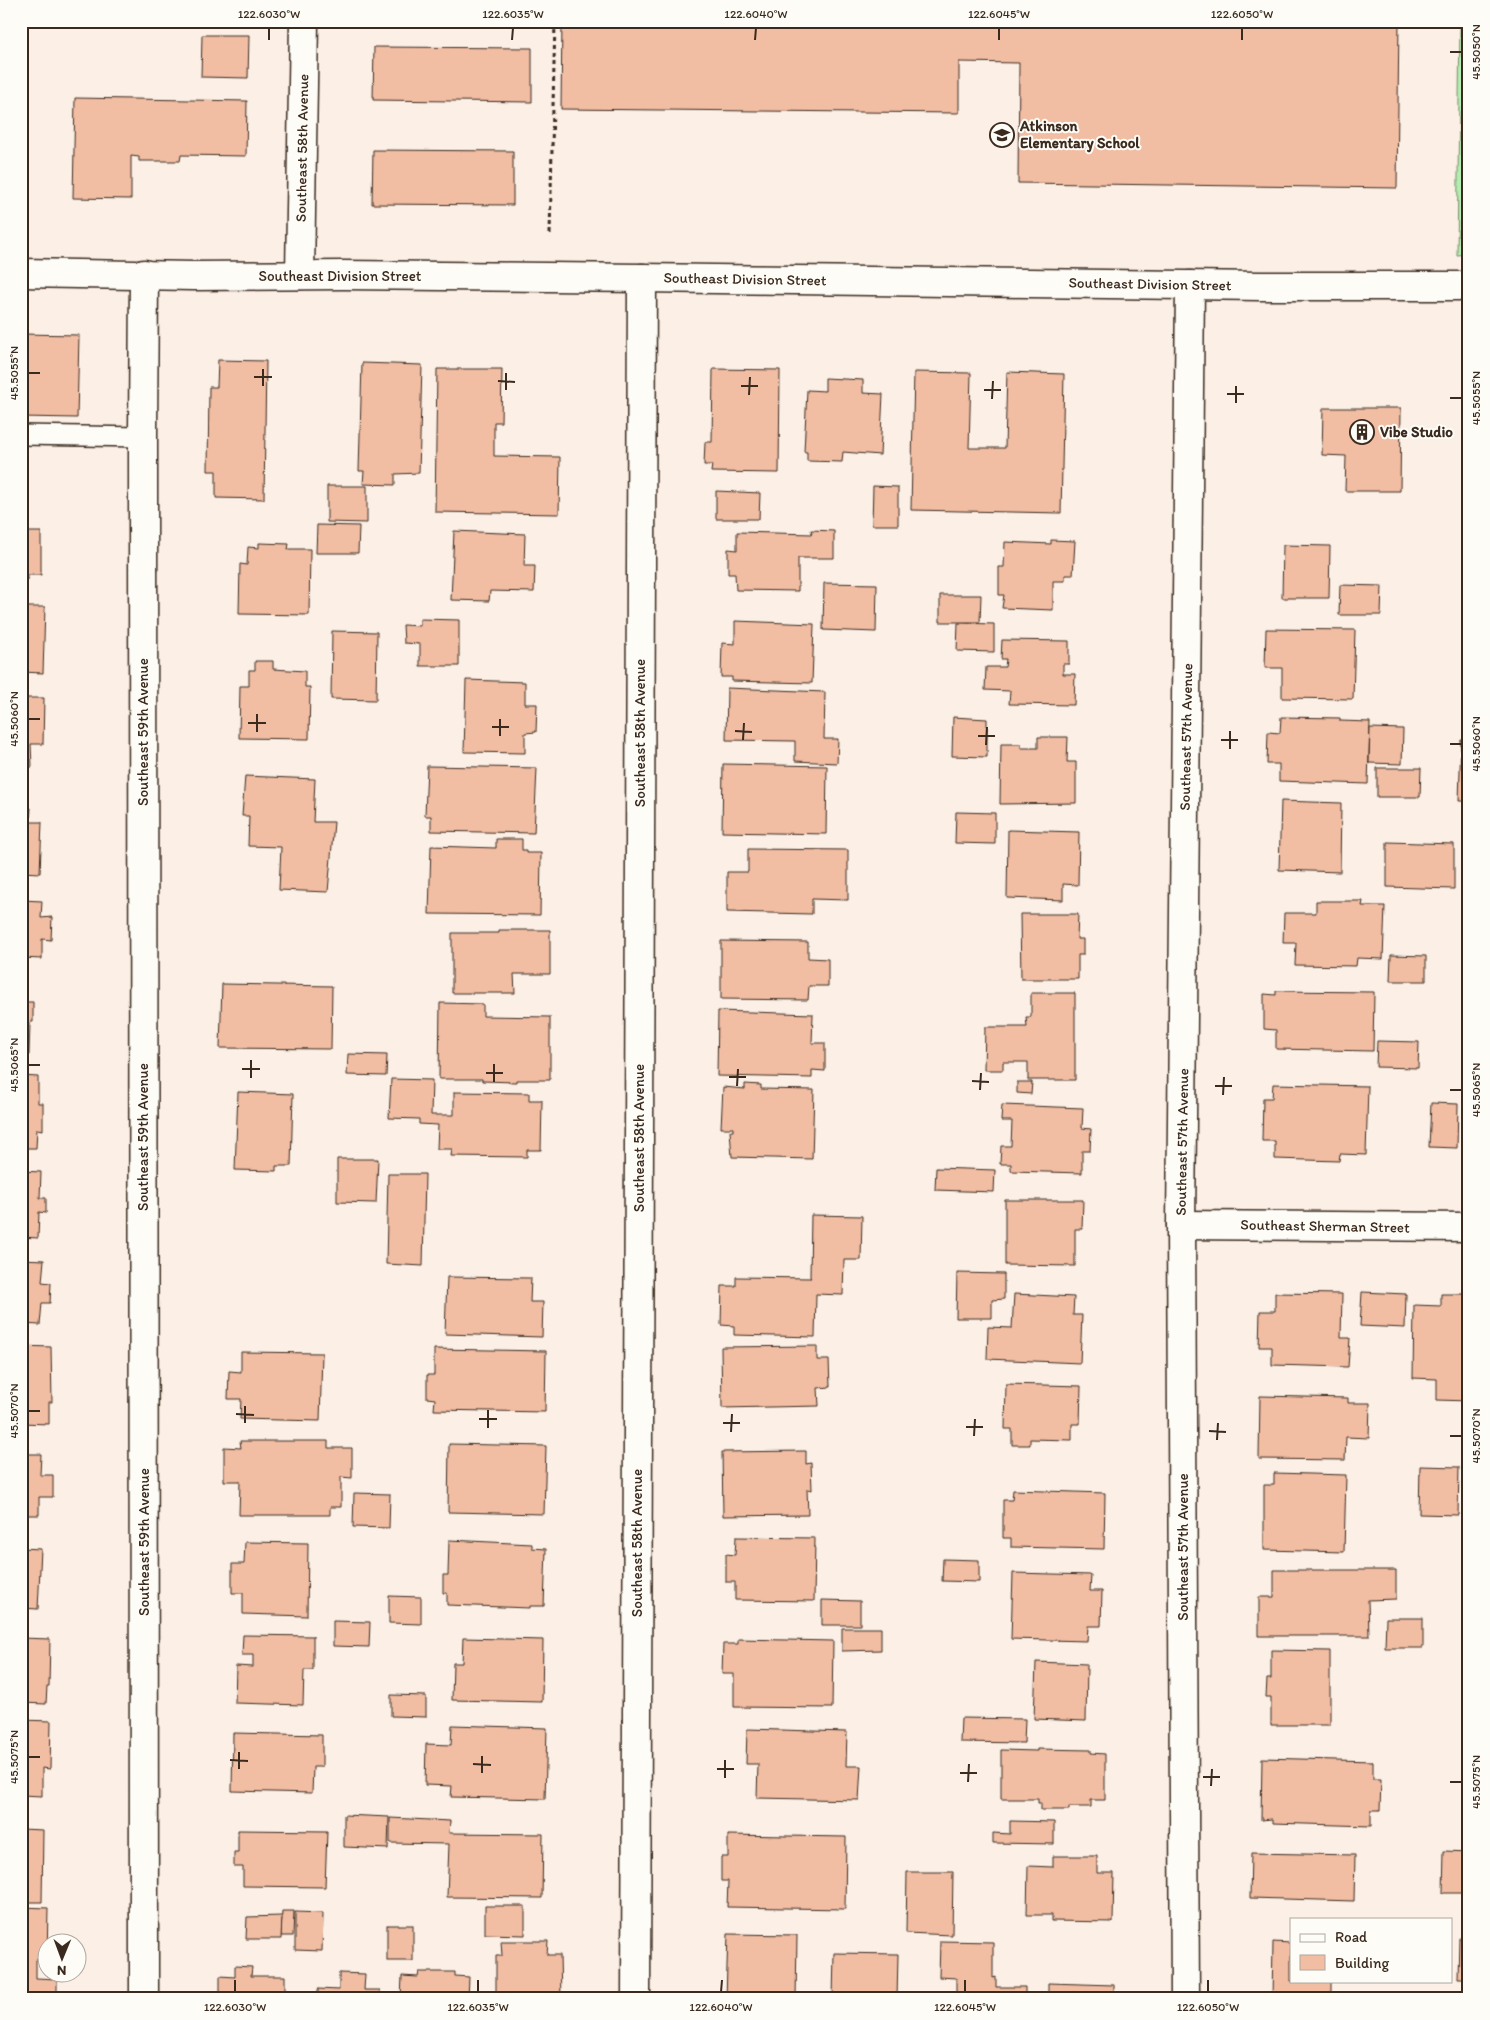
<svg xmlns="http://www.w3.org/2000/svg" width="1490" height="2020" font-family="Itim,sans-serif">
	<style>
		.green { fill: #b4edb1; stroke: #788c68 }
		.building { fill: #f1bda3; stroke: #3b2a1e }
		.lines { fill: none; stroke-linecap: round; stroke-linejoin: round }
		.service-casing { stroke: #3b2a1e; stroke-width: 22 }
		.minor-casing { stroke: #3b2a1e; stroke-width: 31 }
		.secondary-casing { stroke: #3b2a1e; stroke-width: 31 }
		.path { stroke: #3b2a1e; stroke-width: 3; stroke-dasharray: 4 4; stroke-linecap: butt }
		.service { stroke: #fdfcf7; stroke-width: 19 }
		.minor { stroke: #fdfcf7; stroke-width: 28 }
		.secondary { stroke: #fdfcf7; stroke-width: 28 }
		.ticks { fill: none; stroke: #3b2a1e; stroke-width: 2 }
		.labels { text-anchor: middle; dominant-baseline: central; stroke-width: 4; stroke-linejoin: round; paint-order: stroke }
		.poi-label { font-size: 15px; font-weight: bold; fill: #3b2a1e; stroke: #fdfcf7; text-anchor: start }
		.street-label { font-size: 15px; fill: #3b2a1e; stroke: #fdfcf7 }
		.neatline { fill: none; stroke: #3b2a1e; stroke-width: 2 }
		.ticks-label { font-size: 12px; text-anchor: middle; fill: #3b2a1e }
	</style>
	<rect width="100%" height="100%" fill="#fbefe6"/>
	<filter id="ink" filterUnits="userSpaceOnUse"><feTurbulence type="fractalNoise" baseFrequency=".02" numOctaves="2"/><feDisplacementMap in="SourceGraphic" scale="10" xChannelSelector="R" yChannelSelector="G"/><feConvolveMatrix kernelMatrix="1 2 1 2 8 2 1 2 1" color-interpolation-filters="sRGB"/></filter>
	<g filter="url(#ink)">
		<path class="green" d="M1460,21H1469V254L1457,255Z"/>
		<g class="building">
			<path d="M142,21H211V24L142,22Z"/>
			<path d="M562,21H1399L1397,188L1018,183L1019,63L959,62V113L561,109Z"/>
			<path d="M202,35H249L248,78L201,77Z"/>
			<path d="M374,47L532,48V102L373,100Z"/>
			<path d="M75,98L247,101L246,156L181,155L180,161H139V157L131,156V199L73,198Z"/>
			<path d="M373,150L513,151V205L372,204Z"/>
			<path d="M21,334L79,335L77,418L21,417Z"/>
			<path d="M218,360L266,361L264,499L216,498V471H208L209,387H217Z"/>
			<path d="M362,363L422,365L419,473L395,474V485L363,484L364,471H359Z"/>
			<path d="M437,369H502L501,422H494V456L560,457L559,514L435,512Z"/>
			<path d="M713,369L780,370L779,473L711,472L712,465H704L705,442H712Z"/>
			<path d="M914,372L971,373L969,448H1005L1007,372L1064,374L1061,513L911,510Z"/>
			<path d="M825,378L863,380V393L883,394L880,455L843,452L842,462L807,461V452H804L807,390L825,391Z"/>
			<path d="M1323,408H1401L1400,491H1345L1346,456L1322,455Z"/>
			<path d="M327,486H367V523L327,522Z"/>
			<path d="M873,486L898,487V525H872Z"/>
			<path d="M716,491L760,493L759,519H716Z"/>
			<path d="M21,514H28V532H41V575H28V579H21Z"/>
			<path d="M317,525L359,526L358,553H316Z"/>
			<path d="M811,530L834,531V558H798V591L736,590L735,574H728V549L737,550V532L812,534Z"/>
			<path d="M454,531L525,534L524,566H535L534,592L490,591L489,601L451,600Z"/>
			<path d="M1051,540L1075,541L1073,575H1065V581H1053V610L1002,608L1004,595H999V567H1004L1005,542L1051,544Z"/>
			<path d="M259,543L289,544L288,549H310L309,615L239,614L240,564L247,565L248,547L259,548Z"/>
			<path d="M1283,545L1330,546L1329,598H1282Z"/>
			<path d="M824,583L877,584L876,632L823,630Z"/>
			<path d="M1340,585L1382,586L1381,615H1339Z"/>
			<path d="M940,595H981L980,622H940Z"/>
			<path d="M21,607H45L43,673L21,672Z"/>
			<path d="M420,619L459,620V666H420V644L404,643L403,625L420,626Z"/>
			<path d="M735,621L814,624L812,683L732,681V677H721L722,643L735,644Z"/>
			<path d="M958,623L994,624V652L957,651Z"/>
			<path d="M1266,629L1355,630L1353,699L1282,698V668H1265Z"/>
			<path d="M332,631L377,632L376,700L331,699Z"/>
			<path d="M1002,640L1069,641V664H1063V674H1075L1074,705L1009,704L1010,691L985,690L986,667H1005L1006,659H1001Z"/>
			<path d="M255,661H273V669L305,671V687H310L309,739L239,738L240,686H249V670H255Z"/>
			<path d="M466,680L525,682V704H537L536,732L525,733V753L464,752Z"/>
			<path d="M727,688L825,692L824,739H838L837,763L795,761V741L726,740Z"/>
			<path d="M27,698H44L43,744H31L32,767H21V704H26Z"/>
			<path d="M953,717L987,719V757L952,756Z"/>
			<path d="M1281,717L1340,718V721L1370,722L1368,784L1279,781V764H1267L1268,732L1280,733Z"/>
			<path d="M1370,728L1403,729L1402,764L1369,763Z"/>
			<path d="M1038,737H1068L1067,762H1076V803L1000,804L1001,744H1021V748H1038Z"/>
			<path d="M1461,740H1469V801H1459Z"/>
			<path d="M723,764L827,766L826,834L722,832Z"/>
			<path d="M427,766L537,768L534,833L431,831V816H425Z"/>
			<path d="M1377,768H1421L1420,797H1377Z"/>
			<path d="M245,776L315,779L313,822H334L328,892L279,890L281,847L248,846L249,816H242Z"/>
			<path d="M1281,801L1341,803L1340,872L1279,870Z"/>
			<path d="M21,808H31L30,822H42L40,873L21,872Z"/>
			<path d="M956,812L995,813V844L955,843Z"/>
			<path d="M1008,830L1079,832L1078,885L1063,884V900L1007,898Z"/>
			<path d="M496,839H522V850H526V853H541L540,915L429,914L431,846L496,848Z"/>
			<path d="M1387,842L1454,844V889L1387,887Z"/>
			<path d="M748,849L848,850V900L812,899V914L727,912V872H748Z"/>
			<path d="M21,900L42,901L41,918L52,917L51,940L42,939V959L21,958Z"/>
			<path d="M1316,901H1363L1362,906H1385L1383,959L1357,958L1356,966L1295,965L1296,943H1283L1284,913H1316Z"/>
			<path d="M1020,914H1078L1077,939H1083V955H1078V979H1021Z"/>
			<path d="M499,930H550V974H514L515,993H452V933H499Z"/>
			<path d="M721,941L808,942V958L828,959V986H809L808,1000L721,999Z"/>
			<path d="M1391,955L1426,956V981H1390Z"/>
			<path d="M222,984L332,986L331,1049L220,1048Z"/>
			<path d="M1276,991L1374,992L1373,1051L1276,1049V1030L1264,1029V994L1276,995Z"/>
			<path d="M1031,993H1075V1080H1028V1062H1003V1070H984L985,1027H1027L1026,1017H1031Z"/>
			<path d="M21,1002H33V1022H30L29,1055H21Z"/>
			<path d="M440,1003L483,1004V1016L550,1017V1080H516V1082L482,1081V1079H439Z"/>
			<path d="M718,1011L813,1014L812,1043H825V1071L812,1070V1078L717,1076Z"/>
			<path d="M1377,1041L1419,1042L1418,1068L1376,1067Z"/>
			<path d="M348,1054L387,1055L386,1076L347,1075Z"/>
			<path d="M21,1076L38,1077V1103H43V1130L37,1129L36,1148H21Z"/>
			<path d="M391,1079L432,1080L431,1115H454V1092L529,1093V1100H542L541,1150H527V1157L451,1156L452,1149H437L438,1125L419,1124V1119L389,1118Z"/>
			<path d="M1017,1082H1032L1031,1094L1017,1093Z"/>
			<path d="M745,1084L761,1085V1089L814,1090L812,1159L732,1157L730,1131H733V1128H721L723,1087L745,1089Z"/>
			<path d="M1273,1084L1368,1086L1366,1155L1340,1154L1339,1161L1275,1159V1141H1262L1263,1098H1272Z"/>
			<path d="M238,1092L293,1094L291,1166H276V1171L235,1170Z"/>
			<path d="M1431,1103L1458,1104L1457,1148L1429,1147Z"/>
			<path d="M1002,1105L1083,1108L1082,1128L1091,1129L1090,1151H1082V1173L1011,1171V1164H1000L1001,1146H1011L1012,1121H1001Z"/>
			<path d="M337,1159H378L376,1203L337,1202Z"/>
			<path d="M936,1168L995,1170L994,1192L935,1190Z"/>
			<path d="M21,1171L41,1172L40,1198H46V1213L39,1212L38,1238L21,1237Z"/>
			<path d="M388,1174H425L423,1266L386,1264Z"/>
			<path d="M1005,1200H1083L1082,1229H1075V1266L1005,1265Z"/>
			<path d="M811,1215L862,1216L861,1260H844L843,1295L816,1294L815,1337L734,1335V1326L721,1325L722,1286H736V1277L811,1278L810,1277Z"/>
			<path d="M21,1259L44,1260L42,1282L51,1283L50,1303H42L40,1325L21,1324Z"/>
			<path d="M957,1273L1004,1274V1299L992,1300V1318H956Z"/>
			<path d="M447,1277L531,1278L530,1302H543L542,1337L445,1334Z"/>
			<path d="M1362,1292L1406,1294L1405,1328L1360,1326Z"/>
			<path d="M1275,1293L1342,1294L1341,1338H1350L1348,1367L1272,1365V1347H1259L1260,1311H1275Z"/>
			<path d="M1014,1294L1074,1297L1073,1315H1082L1080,1363L987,1359L988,1327L1012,1328Z"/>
			<path d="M1441,1294H1469V1401L1437,1400V1379L1413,1378L1414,1305L1441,1306Z"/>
			<path d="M21,1346L51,1347L52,1402H49V1424L21,1423Z"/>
			<path d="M817,1346V1360H829L830,1387L818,1388L819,1406L722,1408L721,1347Z"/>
			<path d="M434,1349L546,1351L545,1412L434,1410L435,1399L427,1398V1375H434Z"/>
			<path d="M241,1352L322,1353L320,1421L240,1419L241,1399H228L229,1371L241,1372Z"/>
			<path d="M1006,1384L1081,1386L1080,1424H1072V1440L1030,1439V1445H1012V1429H1005Z"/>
			<path d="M1260,1396L1348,1398V1403H1370L1369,1438L1346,1437L1345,1460L1259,1459Z"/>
			<path d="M240,1441H328V1448H352V1478L341,1477V1507H330V1515H239L240,1481H224V1447L241,1448Z"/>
			<path d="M449,1444L546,1446L544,1514L448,1512Z"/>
			<path d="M806,1451V1464L811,1463L812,1490L807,1489L808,1515L723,1516L722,1452Z"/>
			<path d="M21,1454H41L40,1475H53V1497H39V1515H21Z"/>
			<path d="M1420,1466L1459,1467L1458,1515L1419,1514Z"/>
			<path d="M1274,1473L1346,1475L1344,1552L1264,1550V1485H1274Z"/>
			<path d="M1013,1490L1105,1493L1104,1549L1011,1547V1538H1003V1500H1012Z"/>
			<path d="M354,1493L390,1494L389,1528L353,1527Z"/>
			<path d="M736,1537L815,1538L814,1601L735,1600V1582H726V1554L735,1555Z"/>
			<path d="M449,1540L532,1544V1548L546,1549L544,1606H530V1608L447,1605V1593H443V1575H448Z"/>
			<path d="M245,1542L308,1543L307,1616L243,1614V1593H232V1564H244Z"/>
			<path d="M21,1548L41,1549L38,1609L21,1608Z"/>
			<path d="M943,1559L979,1560V1582L942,1581Z"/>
			<path d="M1274,1570H1396V1599L1368,1600L1369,1636H1259V1597H1274Z"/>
			<path d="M1013,1573L1091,1575L1090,1591H1102L1101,1626H1088L1087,1641L1011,1639Z"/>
			<path d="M389,1596L421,1597V1624L389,1623Z"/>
			<path d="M822,1600L860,1601V1625H822Z"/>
			<path d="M1386,1618H1423V1648H1385Z"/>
			<path d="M333,1621L370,1622L369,1647L333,1646Z"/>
			<path d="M842,1628H881V1650L842,1651Z"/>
			<path d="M243,1635L313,1636V1670H304L303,1705L235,1703L236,1666L253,1667V1655H242Z"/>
			<path d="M21,1638L50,1639L49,1686H47L46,1704L21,1703Z"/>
			<path d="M463,1638L543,1640L542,1702L452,1700L453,1663H462Z"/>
			<path d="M738,1639L833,1641L832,1708L734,1707V1674H722L723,1644H738Z"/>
			<path d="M1271,1650L1330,1651V1725H1271V1697H1266L1267,1679H1271Z"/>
			<path d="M1036,1662L1087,1664L1086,1721L1034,1719Z"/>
			<path d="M391,1695L426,1696V1717L391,1716Z"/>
			<path d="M961,1718L1025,1719L1024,1743L960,1742Z"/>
			<path d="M21,1720L51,1721L50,1769L42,1768V1796L21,1795Z"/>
			<path d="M452,1725L547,1728L545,1799L451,1797L452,1786L425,1785L426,1744L451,1745Z"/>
			<path d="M747,1729L847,1732L846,1766H861L859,1800L757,1798L758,1764H746Z"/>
			<path d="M233,1733L322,1735V1767H313L312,1793L232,1791Z"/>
			<path d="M1037,1749L1091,1750V1753L1105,1754V1800H1091V1807H1069V1810H1041V1803H1038V1799H1001V1750L1037,1751Z"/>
			<path d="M1262,1758L1373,1761V1779H1381L1380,1810H1371V1826L1272,1823V1819L1261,1820Z"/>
			<path d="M344,1815L389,1817L388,1849L344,1847Z"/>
			<path d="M390,1818L450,1821L449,1833L543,1834L542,1898L447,1897L449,1844L390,1843Z"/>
			<path d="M1010,1821L1054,1822V1844L993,1843V1833L1010,1834Z"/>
			<path d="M21,1829L43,1830L42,1902H21Z"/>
			<path d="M238,1830L327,1831L325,1887L243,1886V1867H234V1852H238Z"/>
			<path d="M728,1835L846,1837L845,1909L727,1907L728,1881H721V1857H728Z"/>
			<path d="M1444,1851L1469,1852V1893H1443Z"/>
			<path d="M1251,1853L1355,1855L1354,1901L1250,1898Z"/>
			<path d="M1053,1856H1097V1873H1114L1113,1922L1052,1921V1915H1027L1028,1866L1053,1867Z"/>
			<path d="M907,1872H953L952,1935L906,1933Z"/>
			<path d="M485,1906H525V1935L485,1934Z"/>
			<path d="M21,1907L48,1908L47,1960H36V1978L57,1979V1999H21Z"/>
			<path d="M282,1911H294L293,1936H281Z"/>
			<path d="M295,1912L323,1913L322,1951L295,1950Z"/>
			<path d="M282,1916L281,1939H246L247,1917Z"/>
			<rect x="387" y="1925" width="26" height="36"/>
			<path d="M728,1934L797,1935L796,1999H726Z"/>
			<path d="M1459,1938H1469V1978H1458Z"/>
			<path d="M501,1941H548L547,1955H560L561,1999H496V1956H502Z"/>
			<path d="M940,1941L993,1942V1978L996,1977V1987H1025V1999H950V1997H956V1978L939,1977Z"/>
			<path d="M1273,1942L1291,1943V1981H1331V1999H1272Z"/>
			<path d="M834,1953L898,1954L897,1999H833Z"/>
			<path d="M235,1966L252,1967L251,1976H285V1999H220V1976L235,1977Z"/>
			<path d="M419,1972H455V1976L469,1977L468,1999H401L402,1976L418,1977Z"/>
			<path d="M339,1973L365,1974L364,1990H380V1999H318V1989L339,1990Z"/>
			<path d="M1048,1983L1114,1985V1999H1048Z"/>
			<path d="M1400,1995L1467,1997V1999H1400Z"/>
		</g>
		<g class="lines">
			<defs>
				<path id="service" d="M21,435L143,437"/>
				<g id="minor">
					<path d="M300,275L304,21"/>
					<path d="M1181,1225L1469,1227"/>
					<path d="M144,1999L143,437L144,274"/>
					<path d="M636,1999L642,278"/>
					<path d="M1185,1999L1181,1225L1190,285"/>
				</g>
				<path id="secondary" d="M21,273L193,276L343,275L642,278L1261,286H1469"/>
			</defs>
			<use href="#service" class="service-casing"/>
			<use href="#minor" class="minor-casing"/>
			<use href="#secondary" class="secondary-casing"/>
			<path class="path" d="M550,234L555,21"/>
			<use href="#service" class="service"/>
			<use href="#minor" class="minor"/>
			<use href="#secondary" class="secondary"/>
		</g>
	</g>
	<path class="ticks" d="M269,40V28M512,40L513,28M755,40L756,28M999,40V28M1242,40V28M1450,52H1462M28,373H40M254,377H272M498,381L515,382M263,386V369M741,386H758M506,390V373M984,390H1001M1227,394H1244M749,395L750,377M1450,398H1462M992,399L993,381M1236,403V386M28,719H40M248,723H266M492,727H509M735,731L752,732M257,732V714M500,736V719M978,736H995M743,740L744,723M1221,740H1238M1450,744H1462M986,745L987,727M1230,749V731M28,1065H40M242,1069H260M486,1073H503M729,1077H746M251,1078V1060M972,1081L989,1082M494,1082V1064M737,1086L738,1069M1215,1086H1232M980,1090L981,1073M1450,1090H1462M1223,1095L1224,1077M28,1411H40M236,1414L254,1415M479,1419H497M245,1423V1406M723,1423H740M966,1427H983M488,1428V1410M1209,1431L1226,1432M731,1432L732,1414M974,1436L975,1419M1450,1436H1462M1217,1440L1218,1423M28,1757H40M230,1760L248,1761M473,1764L491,1765M239,1769V1752M717,1769H734M482,1773V1756M960,1773H977M1203,1777H1220M725,1778V1760M968,1782L969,1764M1450,1782H1462M1211,1786L1212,1769M235,1992V1980M478,1992V1980M721,1992L722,1980M965,1992V1980M1208,1992V1980"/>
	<defs>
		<symbol id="school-ring" viewBox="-11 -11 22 22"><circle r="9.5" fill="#fdfcf7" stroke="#3b2a1e" stroke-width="1.5"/><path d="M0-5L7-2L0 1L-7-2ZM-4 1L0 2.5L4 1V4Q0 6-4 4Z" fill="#3b2a1e"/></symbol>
		<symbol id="building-ring" viewBox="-11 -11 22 22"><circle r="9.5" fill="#fdfcf7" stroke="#3b2a1e" stroke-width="1.5"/><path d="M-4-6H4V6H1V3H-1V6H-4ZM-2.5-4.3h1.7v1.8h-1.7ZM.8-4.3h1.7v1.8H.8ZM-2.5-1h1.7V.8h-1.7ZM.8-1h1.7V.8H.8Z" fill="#3b2a1e"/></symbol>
	</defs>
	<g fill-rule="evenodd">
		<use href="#school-ring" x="988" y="121" width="28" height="28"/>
		<use href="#building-ring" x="1348" y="418" width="28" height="28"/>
	</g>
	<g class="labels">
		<g class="poi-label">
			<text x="1020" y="126">Atkinson<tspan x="1020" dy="17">Elementary School</tspan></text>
			<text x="1380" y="432">Vibe Studio</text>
		</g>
		<g class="street-label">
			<text transform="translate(302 148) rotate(-89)">Southeast 58th Avenue</text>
			<text x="340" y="276">Southeast Division Street</text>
			<text transform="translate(745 279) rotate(1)">Southeast Division Street</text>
			<text transform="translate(1150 284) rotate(1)">Southeast Division Street</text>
			<text transform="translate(143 732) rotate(-90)">Southeast 59th Avenue</text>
			<text transform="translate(640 733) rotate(-90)">Southeast 58th Avenue</text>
			<text transform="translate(1186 737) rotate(-89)">Southeast 57th Avenue</text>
			<text transform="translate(143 1137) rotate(-90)">Southeast 59th Avenue</text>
			<text transform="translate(639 1138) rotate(-90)">Southeast 58th Avenue</text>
			<text transform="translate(1182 1142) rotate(-89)">Southeast 57th Avenue</text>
			<text transform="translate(1325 1226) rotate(1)">Southeast Sherman Street</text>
			<text transform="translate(144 1542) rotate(-90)">Southeast 59th Avenue</text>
			<text transform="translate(637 1543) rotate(-90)">Southeast 58th Avenue</text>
			<text transform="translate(1183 1547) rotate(-90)">Southeast 57th Avenue</text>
		</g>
	</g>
	<rect width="1490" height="2020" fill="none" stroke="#fdfcf7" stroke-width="55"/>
	<rect x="1290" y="1918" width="162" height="65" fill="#fdfcf7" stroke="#afa8a0"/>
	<rect x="1300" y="1934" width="25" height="8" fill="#fdfcf7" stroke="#afa8a0"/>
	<text x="1335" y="1942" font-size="15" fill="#3b2a1e">Road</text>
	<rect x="1300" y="1955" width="25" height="15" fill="#f1bda3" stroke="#afa8a0"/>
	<text x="1335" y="1968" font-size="15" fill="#3b2a1e">Building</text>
	<g transform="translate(62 1958) rotate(181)"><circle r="24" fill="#fdfcf7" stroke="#afa8a0"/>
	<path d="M0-4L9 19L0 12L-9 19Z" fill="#3b2a1e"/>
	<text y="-8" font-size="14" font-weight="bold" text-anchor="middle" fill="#3b2a1e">N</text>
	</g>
	<rect x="28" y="28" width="1434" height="1964" class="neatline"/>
	<g class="ticks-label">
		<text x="269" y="18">122.6030°W</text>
		<text x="513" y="18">122.6035°W</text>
		<text x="756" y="18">122.6040°W</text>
		<text x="999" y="18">122.6045°W</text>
		<text x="1242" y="18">122.6050°W</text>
		<text transform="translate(1476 52) rotate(-90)" y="4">45.5050°N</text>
		<text transform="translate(14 373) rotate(-90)" y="4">45.5055°N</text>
		<text transform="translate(1476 398) rotate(-90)" y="4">45.5055°N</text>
		<text transform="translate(14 719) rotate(-90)" y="4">45.5060°N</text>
		<text transform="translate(1476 744) rotate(-90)" y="4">45.5060°N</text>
		<text transform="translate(14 1065) rotate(-90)" y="4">45.5065°N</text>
		<text transform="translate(1476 1090) rotate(-90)" y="4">45.5065°N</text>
		<text transform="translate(14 1411) rotate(-90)" y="4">45.5070°N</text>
		<text transform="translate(1476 1436) rotate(-90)" y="4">45.5070°N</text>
		<text transform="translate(14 1757) rotate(-90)" y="4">45.5075°N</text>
		<text transform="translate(1476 1782) rotate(-90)" y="4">45.5075°N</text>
		<text x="235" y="2011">122.6030°W</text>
		<text x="478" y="2011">122.6035°W</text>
		<text x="721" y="2011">122.6040°W</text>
		<text x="965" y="2011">122.6045°W</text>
		<text x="1208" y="2011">122.6050°W</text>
	</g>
</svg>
